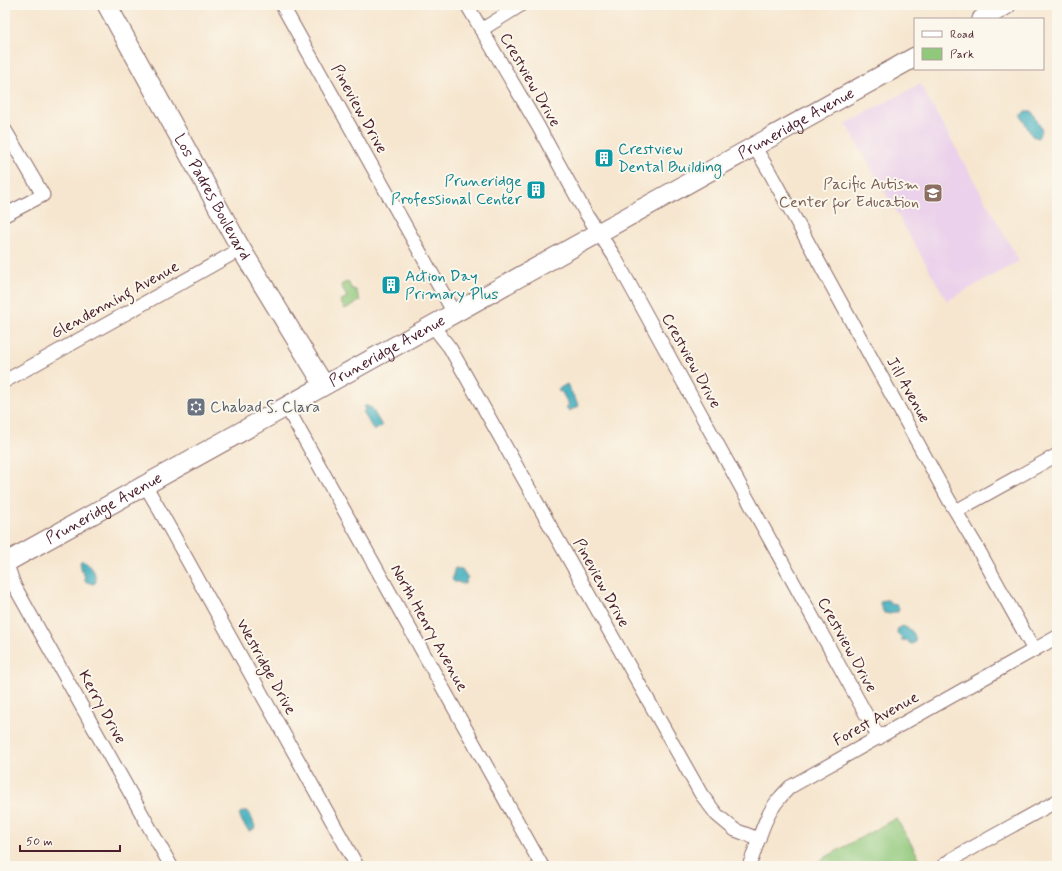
<svg xmlns="http://www.w3.org/2000/svg" width="1062" height="871" font-family="Mynerve,sans-serif">
	<style>
		.built { fill: #ebd1eb }
		.green { fill: #90c87c; stroke: #6d7454 }
		.water { fill: #40aebd; stroke: #456674 }
		.lines { fill: none; stroke-linecap: round; stroke-linejoin: round }
		.street-casing { stroke: #866564; stroke-width: 15 }
		.secondary-casing { stroke: #866564; stroke-width: 21 }
		.street { stroke: #fff; stroke-width: 13 }
		.secondary { stroke: #fff; stroke-width: 19 }
		.labels { text-anchor: middle; dominant-baseline: central; stroke-width: 4; stroke-linejoin: round; paint-order: stroke }
		.street-label { font-size: 16px; fill: #4a1f2b; stroke: #fbf7ec }
		.culture-label { font-size: 16px; fill: #0d838f; stroke: #fbf7ec; text-anchor: start }
		.education-label { font-size: 16px; fill: #785e54; stroke: #fbf7ec; text-anchor: end }
		.worship-label { font-size: 16px; fill: #5b616d; stroke: #fbf7ec; text-anchor: start }
	</style>
	<rect width="100%" height="100%" fill="#fbf7ec"/>
	<filter id="ink" filterUnits="userSpaceOnUse"><feTurbulence type="fractalNoise" baseFrequency=".025" numOctaves="2"/><feDisplacementMap in="SourceGraphic" scale="8" xChannelSelector="R" yChannelSelector="G"/><feConvolveMatrix kernelMatrix="1 2 1 2 8 2 1 2 1" color-interpolation-filters="sRGB"/></filter>
	<filter id="wash" filterUnits="userSpaceOnUse"><feTurbulence type="fractalNoise" baseFrequency=".012" numOctaves="4" result="noise"/><feDisplacementMap in="SourceGraphic" scale="16" xChannelSelector="R" yChannelSelector="G"/><feGaussianBlur stdDeviation="0.9" result="paint"/><feColorMatrix in="noise" values="0 0 0 0 0 0 0 0 0 0 0 0 0 0 0 0 0 1.4 0 .05"/><feComposite in="paint" operator="in"/></filter>
	<g filter="url(#wash)">
		<rect width="100%" height="100%" fill="#f6e6cf"/>
		<path class="built" d="M920,84L1019,261L947,301L846,124Z"/>
		<g class="green">
			<path d="M348,281C350,287 351,289 356,290L360,301L345,309L340,301L347,297L341,285Z"/>
			<path d="M896,818L924,866H810Z"/>
		</g>
		<g class="water">
			<path d="M1025,111H1032L1042,130L1038,138L1032,136L1021,116Z"/>
			<path d="M567,384L579,406L569,411L566,407L569,405L561,391L559,392L558,389Z"/>
			<path d="M365,406H368L369,408L371,407L382,426L374,431L363,412L365,410L364,408Z"/>
			<path d="M82,560C91,563 96,573 96,582L94,584C91,584 88,582 85,581L84,579L85,577C82,573 81,568 80,562Z"/>
			<path d="M455,568L462,569L468,578L466,580V583L464,584L459,583L458,582H455L453,581L452,578L454,576L453,574L454,572V570Z"/>
			<path d="M885,600H888L891,604L897,605L899,608L898,612H894L890,614L884,613L880,604L881,601Z"/>
			<path d="M902,626C911,629 916,633 915,642L912,644L909,643L907,640L902,641V638L898,635L897,632L898,628Z"/>
			<path d="M245,810C250,812 250,814 252,819C253,822 255,824 255,828L252,830L249,831C245,827 240,819 239,814L241,812H244Z"/>
		</g>
	</g>
	<g filter="url(#ink)">
		<g class="lines">
			<defs>
				<g id="street">
					<path d="M282,5L454,313"/>
					<path d="M467,5L538,126L585,212L614,256L879,738"/>
					<path d="M481,30L521,5"/>
					<path d="M5,130L43,195L5,215"/>
					<path d="M754,146L769,171L949,500L974,542L1034,650"/>
					<path d="M432,325L450,348L701,794L717,815L735,830L759,839"/>
					<path d="M5,381L241,249"/>
					<path d="M286,406L542,866"/>
					<path d="M145,485L159,509L357,866"/>
					<path d="M956,511L1057,455"/>
					<path d="M6,562L15,587L171,866"/>
					<path d="M749,866C758,844 763,818 779,799C782,795 786,791 790,787L1057,637"/>
					<path d="M943,866L952,859L1057,801"/>
				</g>
				<g id="secondary">
					<path id="s1" d="M107,5L241,249L324,385"/>
					<path d="M982,19L1006,5"/>
					<path id="s2" d="M5,563L915,57"/>
				</g>
			</defs>
			<use href="#street" class="street-casing"/>
			<use href="#secondary" class="secondary-casing"/>
			<use href="#street" class="street"/>
			<use href="#secondary" class="secondary"/>
		</g>
	</g>
	<defs>
		<symbol id="building-square" viewBox="-11 -11 22 22"><rect x="-9" y="-9" width="18" height="18" rx="4" fill="#0f9aa8" stroke="#fbf7ec"/><path d="M-4-6H4V6H1V3H-1V6H-4ZM-2.5-4.3h1.7v1.8h-1.7ZM.8-4.3h1.7v1.8H.8ZM-2.5-1h1.7V.8h-1.7ZM.8-1h1.7V.8H.8Z" fill="#fff"/></symbol>
		<symbol id="school-square" viewBox="-11 -11 22 22"><rect x="-9" y="-9" width="18" height="18" rx="4" fill="#8d6e63" stroke="#fbf7ec"/><path d="M0-5L7-2L0 1L-7-2ZM-4 1L0 2.5L4 1V4Q0 6-4 4Z" fill="#fff"/></symbol>
		<symbol id="synagogue-square" viewBox="-11 -11 22 22"><rect x="-9" y="-9" width="18" height="18" rx="4" fill="#6b7280" stroke="#fbf7ec"/><path d="M0-6.5L5.6 3.2H-5.6ZM0 6.5L5.6-3.2H-5.6Z" fill="#fff"/></symbol>
	</defs>
	<g fill-rule="evenodd">
		<use href="#building-square" x="593" y="147" width="22" height="22"/>
		<use href="#building-square" x="525" y="179" width="22" height="22"/>
		<use href="#school-square" x="922" y="182" width="22" height="22"/>
		<use href="#building-square" x="380" y="274" width="22" height="22"/>
		<use href="#synagogue-square" x="185" y="396" width="22" height="22"/>
	</g>
	<g class="labels">
		<g class="street-label">
			<text transform="translate(530 80) rotate(60)">Crestview Drive</text>
			<text transform="translate(359 109) rotate(61)">Pineview Drive</text>
			<text stroke="none"><textPath href="#s2" startOffset="905">Pruneridge Avenue</textPath></text>
			<text stroke="none"><textPath href="#s1" startOffset="219">Los Padres Boulevard</textPath></text>
			<text transform="translate(115 300) rotate(-29)">Glendenning Avenue</text>
			<text stroke="none"><textPath href="#s2" startOffset="437">Pruneridge Avenue</textPath></text>
			<text transform="translate(691 361) rotate(61)">Crestview Drive</text>
			<text transform="translate(908 390) rotate(61)">Jill Avenue</text>
			<text stroke="none"><textPath href="#s2" startOffset="113">Pruneridge Avenue</textPath></text>
			<text transform="translate(601 583) rotate(61)">Pineview Drive</text>
			<text transform="translate(429 628) rotate(61)">North Henry Avenue</text>
			<text transform="translate(847 645) rotate(61)">Crestview Drive</text>
			<text transform="translate(266 667) rotate(61)">Westridge Drive</text>
			<text transform="translate(102 707) rotate(61)">Kerry Drive</text>
			<text transform="translate(876 719) rotate(-29)">Forest Avenue</text>
		</g>
		<g class="culture-label">
			<text x="618" y="149">Crestview<tspan x="618" dy="18">Dental Building</tspan></text>
			<text x="522" y="181" text-anchor="end">Pruneridge<tspan x="522" dy="18">Professional Center</tspan></text>
			<text x="405" y="276">Action Day<tspan x="405" dy="18">Primary Plus</tspan></text>
		</g>
		<g class="education-label">
			<text x="919" y="184">Pacific Autism<tspan x="919" dy="18">Center for Education</tspan></text>
		</g>
		<g class="worship-label">
			<text x="210" y="407">Chabad S. Clara</text>
		</g>
	</g>
	<rect width="1062" height="871" fill="none" stroke="#fbf7ec" stroke-width="20"/>
	<rect x="914" y="18" width="130" height="52" fill="#fbf7ec" stroke="#b4a19f"/>
	<rect x="922" y="31" width="20" height="6" fill="#ffffff" stroke="#b4a19f"/>
	<text x="950" y="38" font-size="12" fill="#4a1f2b">Road</text>
	<rect x="922" y="48" width="20" height="12" fill="#90c87c" stroke="#b4a19f"/>
	<text x="950" y="58" font-size="12" fill="#4a1f2b">Park</text>
	<path d="M20 845v6h100v-6" fill="none" stroke="#4a1f2b" stroke-width="2"/>
	<text x="26" y="845" font-size="12" fill="#4a1f2b" stroke="#fbf7ec" stroke-width="3" paint-order="stroke">50 m</text>
</svg>
